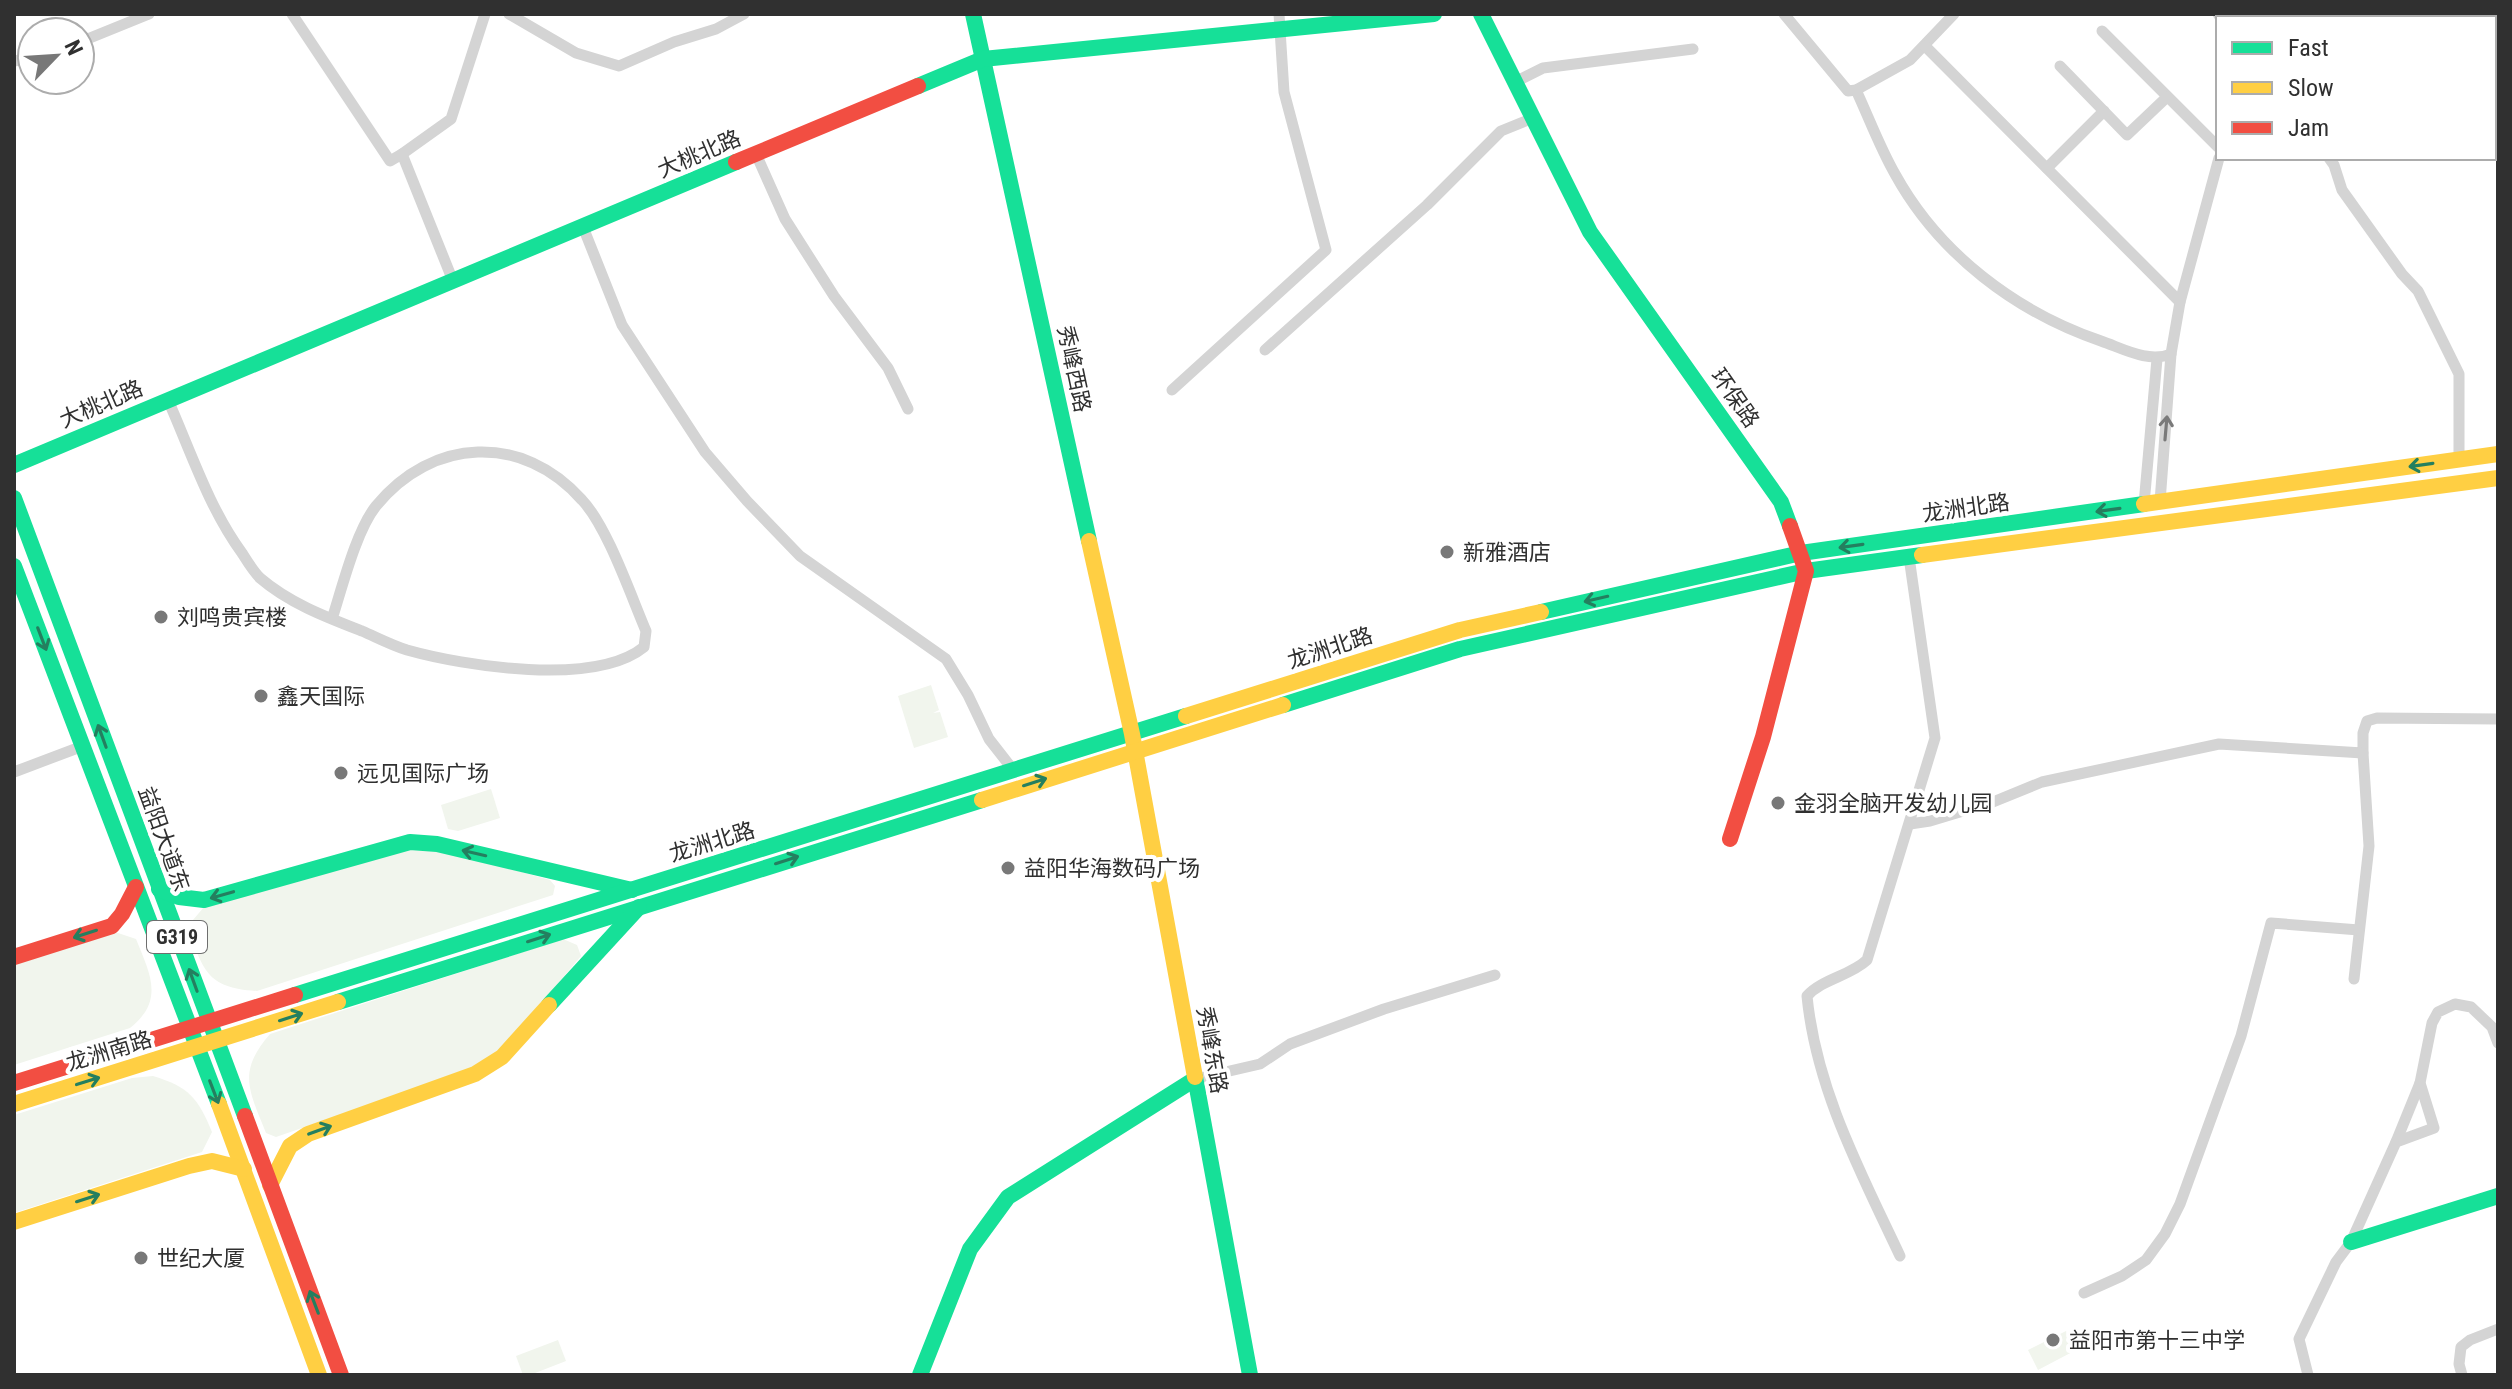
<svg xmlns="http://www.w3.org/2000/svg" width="2512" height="1389" font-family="'Roboto Condensed','Noto Sans SC',sans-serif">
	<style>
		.green { fill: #f1f5ed }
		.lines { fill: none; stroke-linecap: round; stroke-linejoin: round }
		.street { stroke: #d4d4d4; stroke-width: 11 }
		.fast { stroke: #16e098; stroke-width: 16 }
		.slow { stroke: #ffcf43; stroke-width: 16 }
		.jam { stroke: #f24e42; stroke-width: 16 }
		.oneway { stroke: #7a7a7a }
		.oneway2 { stroke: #247f5f }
		.poi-dot { fill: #787878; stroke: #fff; stroke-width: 3 }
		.labels { text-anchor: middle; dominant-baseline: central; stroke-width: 8; stroke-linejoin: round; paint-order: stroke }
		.shield { fill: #fff; stroke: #6e6e6e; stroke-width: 2 }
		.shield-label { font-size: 20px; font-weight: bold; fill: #303030 }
		.street-label { font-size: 22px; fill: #303030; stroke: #fff }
		.poi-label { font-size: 22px; fill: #303030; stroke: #fff; text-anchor: start }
	</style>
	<rect width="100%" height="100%" fill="#fff"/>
	<g class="green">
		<path d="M931,685L939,710L933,713L940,712L948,737L914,748L898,696Z"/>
		<path d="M491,789L500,818L458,831L448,829L441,805Z"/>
		<path d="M412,847L442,850L550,880L555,886L553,895L257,991C206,988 204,970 187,927L204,907Z"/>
		<path d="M112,931L136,939C150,974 165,1000 130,1028L14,1065V963Z"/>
		<path d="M563,939L577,945L581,956L498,1055L475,1068L276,1137L266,1133C249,1090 237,1072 270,1034Z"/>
		<path d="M153,1076C189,1087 198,1098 212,1132L202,1152L14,1213V1115L132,1078Z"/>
		<path d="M2066,1331L2076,1350L2038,1370L2028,1350Z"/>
		<path d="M558,1340L566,1361L530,1375H523L516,1356Z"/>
	</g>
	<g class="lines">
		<g class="street">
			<path d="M292,14L390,161L402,154"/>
			<path d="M509,14L576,53L619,66L674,42L716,29L744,14"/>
			<path d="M1784,14L1848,91L1856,90L1910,60L1954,14"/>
			<path d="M2218,14L2221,18"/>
			<path d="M2330,18L2333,14"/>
			<path d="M2102,31L2218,147"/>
			<path d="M80,42L149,14"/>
			<path d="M1925,46L2180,302"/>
			<path d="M14,61L32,58"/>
			<path d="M2060,66L2127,135L2167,97"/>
			<path d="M1515,82L1543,68L1693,49"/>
			<path d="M1856,90C1869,118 1880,148 1895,174C1939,254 2016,312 2101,341C2124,349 2148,363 2171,354"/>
			<path d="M756,154L785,219L834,296L888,368L908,409"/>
			<path d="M2329,158L2334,165L2342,190L2402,274L2418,291L2459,374V459"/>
			<path d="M2047,168L2104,111"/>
			<path d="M583,227L622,325L705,452L747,501L800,556L946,659L968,695L989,739L1014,771"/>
			<path d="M453,281L402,154L451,119L485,14"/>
			<path d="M1265,350L1427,205L1501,131L1533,118"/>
			<path d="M1172,390L1326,250L1284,92L1279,14"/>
			<path d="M168,400C191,452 209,508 242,553C247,561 253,571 260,578C289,603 326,617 362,631C376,637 391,645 407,650C464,666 595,687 644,647L646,631C631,596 607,526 582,500C523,433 432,437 376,506C356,531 342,588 332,619"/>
			<path d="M2160,502L2171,354L2180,302L2219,158"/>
			<path d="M2144,504L2157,359"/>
			<path d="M14,772L83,746"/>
			<path d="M1910,824L1930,821L1993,802L2042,782L2219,744L2363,753V733L2367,721L2377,718L2498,719"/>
			<path d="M2354,979L2369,846L2363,753"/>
			<path d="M1195,1079L1260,1064L1290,1044L1384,1009L1495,975"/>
			<path d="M2396,1142L2420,1083"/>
			<path d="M1900,1256C1861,1173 1816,1089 1807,996C1822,979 1850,976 1867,960L1935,738L1909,557"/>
			<path d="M2084,1293L2122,1276L2146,1260L2165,1234L2180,1204L2241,1036L2271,923L2359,930"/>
			<path d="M2308,1375L2299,1339L2336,1262L2351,1242L2396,1142L2434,1128L2420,1083L2432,1023L2438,1012L2455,1004L2471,1007L2492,1027L2498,1043"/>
			<path d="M2462,1375L2459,1364L2461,1347L2470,1340L2498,1329"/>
		</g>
		<g class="fast">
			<path d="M973,14L1089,541"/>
			<path d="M1481,14L1590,232L1781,502L1790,526"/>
			<path d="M918,86L983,59L1434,14"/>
			<path d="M14,465L736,162"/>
			<path d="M14,498L245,1116"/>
			<path d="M14,566L219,1104"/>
			<path d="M1541,612L1801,553L2144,504"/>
			<path d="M1283,705L1460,649L1806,571L1922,555"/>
			<path d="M159,889L179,897L204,900L410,842L437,844L632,890"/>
			<path d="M295,995L1186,716"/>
			<path d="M338,1002L982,800"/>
			<path d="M549,1005L639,907"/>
			<path d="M1195,1077L1250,1375"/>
			<path d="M2351,1242L2498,1196"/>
			<path d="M920,1375L970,1249L1008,1197L1195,1079"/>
		</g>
		<g class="slow">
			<path d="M2144,504L2498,454"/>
			<path d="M1089,541L1132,734L1195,1077"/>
			<path d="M1922,555L2498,478"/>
			<path d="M1186,716L1460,630L1541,612"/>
			<path d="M982,800L1283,705"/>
			<path d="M14,1104L338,1002"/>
			<path d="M219,1104L319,1375"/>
			<path d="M270,1185L290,1146L308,1134L475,1074L502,1057L549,1005"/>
			<path d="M14,1222L189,1166L212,1161L244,1169"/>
		</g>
		<g class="jam">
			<path d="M736,162L918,86"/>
			<path d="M1730,839L1763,737L1806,571L1790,526"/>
			<path d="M14,957L112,926L122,914L136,887"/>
			<path d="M14,1083L295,995"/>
			<path d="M245,1116L341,1375"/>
		</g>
	</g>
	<defs><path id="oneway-shaft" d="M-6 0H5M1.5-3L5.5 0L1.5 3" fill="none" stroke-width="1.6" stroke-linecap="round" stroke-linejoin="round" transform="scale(2)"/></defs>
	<use class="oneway" href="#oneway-shaft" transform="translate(2166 428) rotate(-85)"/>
	<g class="oneway2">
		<use href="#oneway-shaft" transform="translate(2421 465) rotate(172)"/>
		<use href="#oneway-shaft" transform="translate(2108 510) rotate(172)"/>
		<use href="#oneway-shaft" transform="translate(1851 546) rotate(172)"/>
		<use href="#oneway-shaft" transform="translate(1596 599) rotate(167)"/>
		<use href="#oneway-shaft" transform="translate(42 639) rotate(69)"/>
		<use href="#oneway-shaft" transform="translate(102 736) rotate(-110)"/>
		<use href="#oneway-shaft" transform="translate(1035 782) rotate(-18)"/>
		<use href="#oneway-shaft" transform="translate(474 853) rotate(-167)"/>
		<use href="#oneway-shaft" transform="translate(787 860) rotate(-18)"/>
		<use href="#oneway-shaft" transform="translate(222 895) rotate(164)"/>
		<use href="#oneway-shaft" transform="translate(85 934) rotate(162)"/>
		<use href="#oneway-shaft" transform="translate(539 938) rotate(-18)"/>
		<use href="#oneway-shaft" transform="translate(193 980) rotate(-110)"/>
		<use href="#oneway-shaft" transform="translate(291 1017) rotate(-18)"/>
		<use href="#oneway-shaft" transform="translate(88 1081) rotate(-17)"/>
		<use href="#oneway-shaft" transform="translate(214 1092) rotate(69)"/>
		<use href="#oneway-shaft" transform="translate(320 1130) rotate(-20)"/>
		<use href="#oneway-shaft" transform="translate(88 1198) rotate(-18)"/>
		<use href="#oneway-shaft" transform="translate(314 1302) rotate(-111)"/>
	</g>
	<g class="poi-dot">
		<circle cx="1447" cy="552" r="8"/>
		<circle cx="161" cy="617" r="8"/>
		<circle cx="261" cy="696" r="8"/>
		<circle cx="341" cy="773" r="8"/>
		<circle cx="1778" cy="803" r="8"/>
		<circle cx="1008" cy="868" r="8"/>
		<circle cx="141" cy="1258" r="8"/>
		<circle cx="2053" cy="1340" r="8"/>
	</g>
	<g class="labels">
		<rect class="shield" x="147" y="921" width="60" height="32" rx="6"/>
		<g class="shield-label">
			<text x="177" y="937">G319</text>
		</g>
		<g class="street-label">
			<text transform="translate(699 154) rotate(-23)">大桃北路</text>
			<text transform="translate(1074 369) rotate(78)">秀峰西路</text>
			<text transform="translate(1735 398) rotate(55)">环保路</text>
			<text transform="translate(101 404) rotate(-23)">大桃北路</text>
			<text transform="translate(1966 508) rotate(-8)">龙洲北路</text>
			<text transform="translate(1330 648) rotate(-18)">龙洲北路</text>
			<text transform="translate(164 839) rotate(70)">益阳大道东</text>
			<text transform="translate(712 842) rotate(-17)">龙洲北路</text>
			<text transform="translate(1212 1050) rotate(80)">秀峰东路</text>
			<text transform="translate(109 1051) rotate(-17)">龙洲南路</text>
		</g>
		<g class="poi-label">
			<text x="1463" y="552">新雅酒店</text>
			<text x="177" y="617">刘鸣贵宾楼</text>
			<text x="277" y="696">鑫天国际</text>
			<text x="357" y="773">远见国际广场</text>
			<text x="1794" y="803">金羽全脑开发幼儿园</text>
			<text x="1024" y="868">益阳华海数码广场</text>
			<text x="157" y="1258">世纪大厦</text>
			<text x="2069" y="1340">益阳市第十三中学</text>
		</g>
	</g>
	<rect width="2512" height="1389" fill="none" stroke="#303030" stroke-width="32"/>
	<rect x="2216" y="16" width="280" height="144" fill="#ffffff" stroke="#acacac" stroke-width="2"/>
	<rect x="2232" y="42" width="40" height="12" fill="#16e098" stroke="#acacac" stroke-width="2"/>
	<text x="2288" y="56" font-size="24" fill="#303030">Fast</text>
	<rect x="2232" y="82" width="40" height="12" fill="#ffcf43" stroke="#acacac" stroke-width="2"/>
	<text x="2288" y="96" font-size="24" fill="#303030">Slow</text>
	<rect x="2232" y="122" width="40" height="12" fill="#f24e42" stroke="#acacac" stroke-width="2"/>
	<text x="2288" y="136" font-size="24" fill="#303030">Jam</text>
	<g transform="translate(56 56) rotate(65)"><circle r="38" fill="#ffffff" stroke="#acacac" stroke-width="2"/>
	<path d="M0-6L14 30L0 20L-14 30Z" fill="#787878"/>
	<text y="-12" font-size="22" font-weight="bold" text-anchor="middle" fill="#303030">N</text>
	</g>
</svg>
